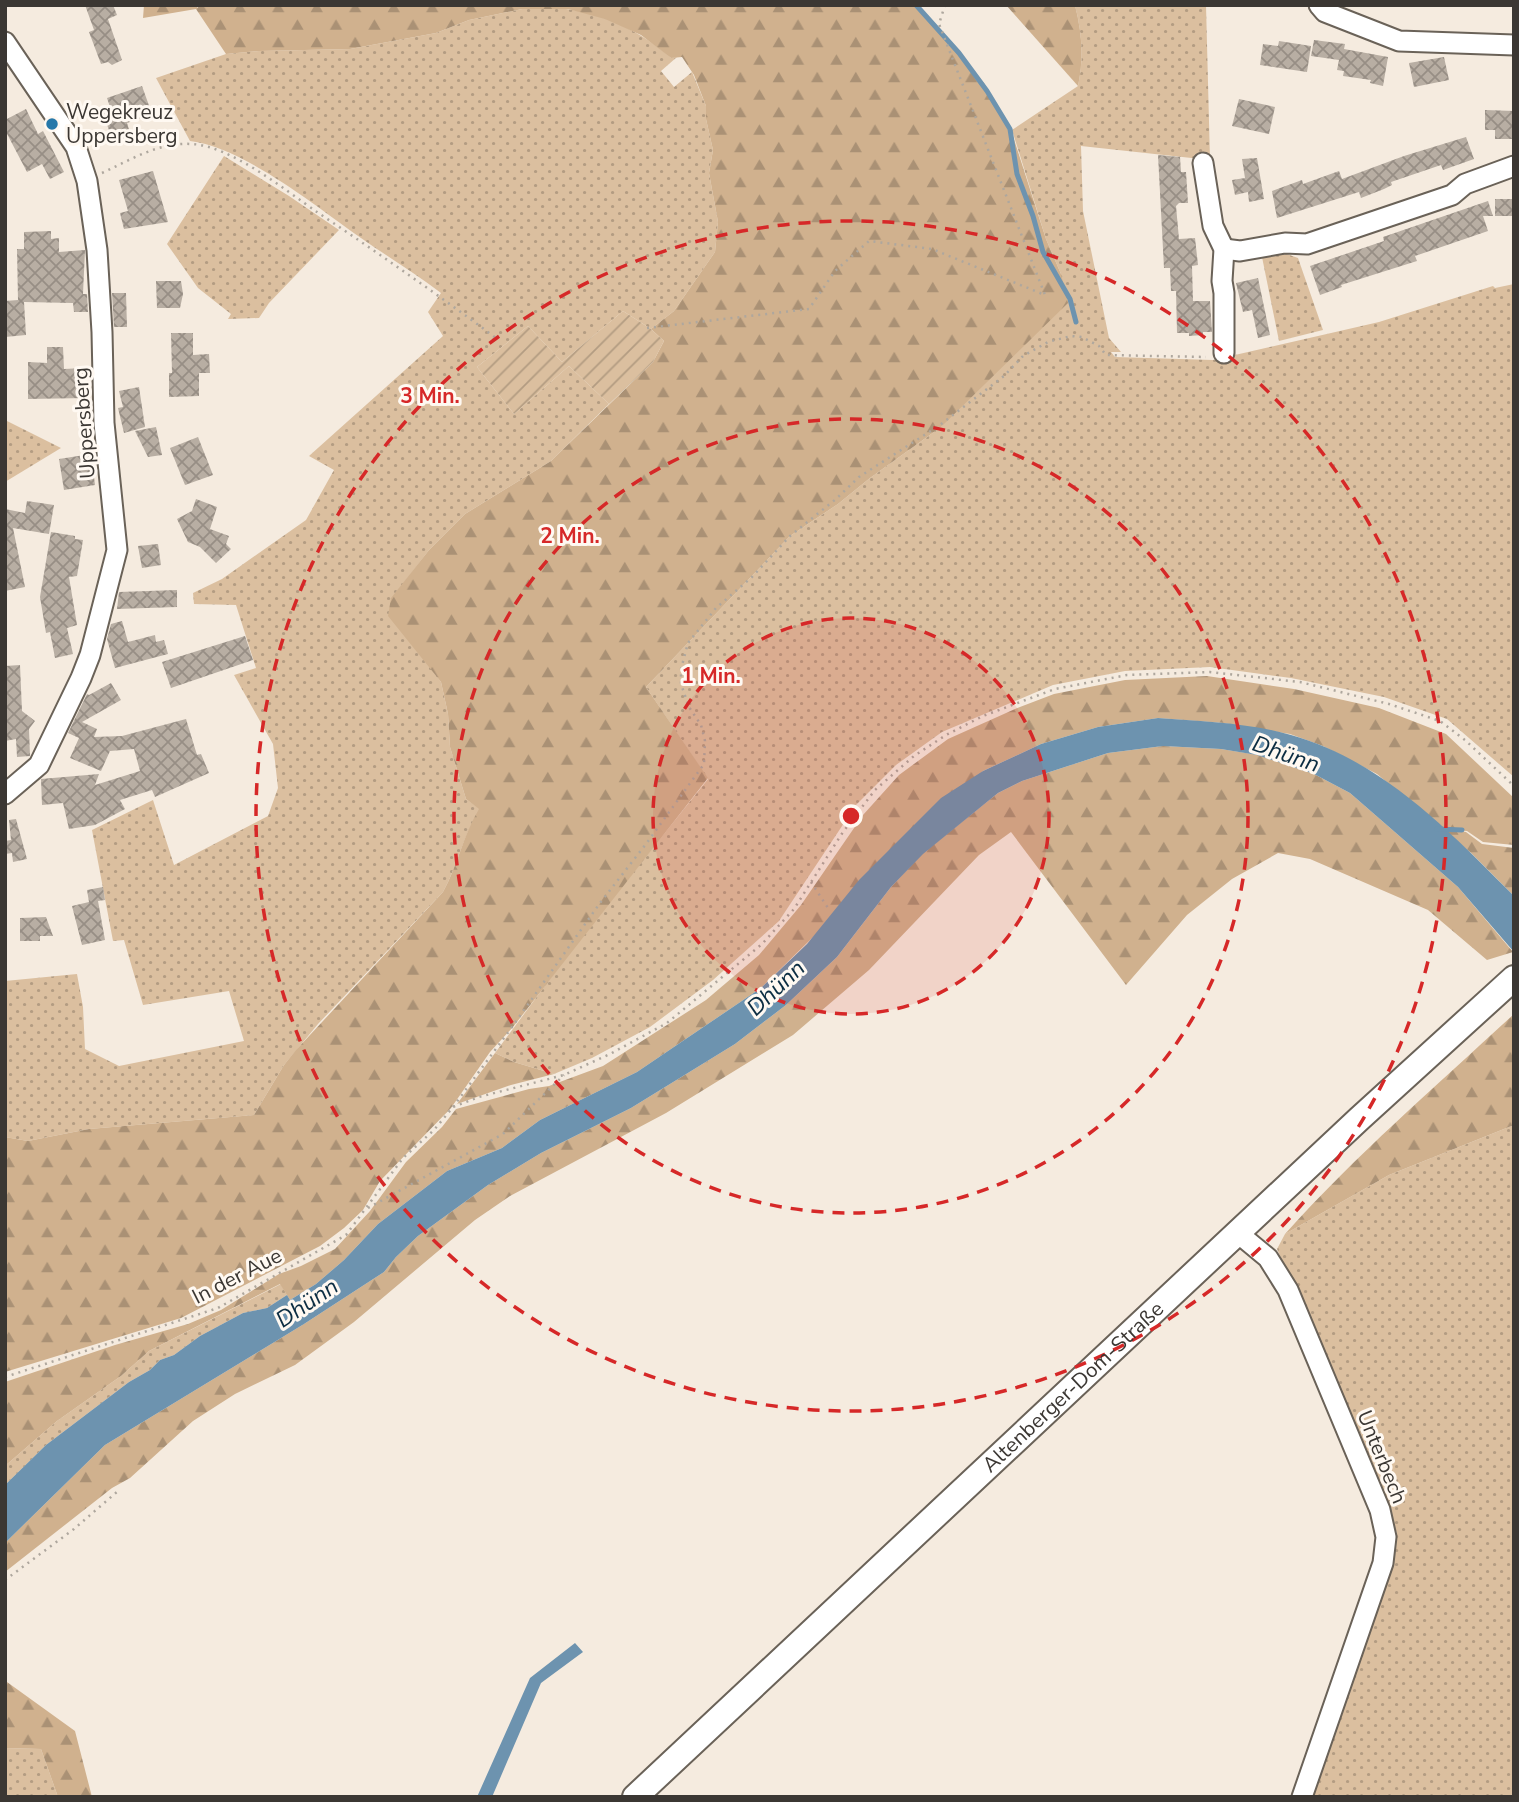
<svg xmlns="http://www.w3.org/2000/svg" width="1519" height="1802" font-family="'Nunito Sans',sans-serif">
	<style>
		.grass { fill: url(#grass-dots) }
		.forest { fill: url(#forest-firs) }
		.garden { fill: url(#garden-furrows) }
		.water { fill: #6d93af }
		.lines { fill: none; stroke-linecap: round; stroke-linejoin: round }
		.stream { stroke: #6d93af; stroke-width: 5 }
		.building { fill: url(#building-cross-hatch) }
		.minor-casing { stroke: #6a6258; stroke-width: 23 }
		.major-casing { stroke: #6a6258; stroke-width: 28 }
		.path { stroke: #aea79e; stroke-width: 2.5; stroke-dasharray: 2 5; stroke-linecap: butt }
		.minor { stroke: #fff; stroke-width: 19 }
		.major { stroke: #fff; stroke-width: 24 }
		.ring { fill: none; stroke: #d62828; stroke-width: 3.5; stroke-dasharray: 12 9 }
		.poi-dot { fill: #2678a9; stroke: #fff9f2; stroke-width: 2.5 }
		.labels { text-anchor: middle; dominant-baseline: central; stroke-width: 6; stroke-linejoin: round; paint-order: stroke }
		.poi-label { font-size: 21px; fill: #3b3733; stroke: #fff9f2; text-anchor: start }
		.street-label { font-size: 21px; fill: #3b3733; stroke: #fff9f2 }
		.water-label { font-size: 23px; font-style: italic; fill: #0c2d42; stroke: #fff9f2 }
		.centre { fill: #d62828; stroke: #fff9f2; stroke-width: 3.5 }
		.ring-label { font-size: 21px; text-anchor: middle; font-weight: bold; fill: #d62828; stroke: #fff9f2; stroke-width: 6; stroke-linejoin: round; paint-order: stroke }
	</style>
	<defs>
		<pattern id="grass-dots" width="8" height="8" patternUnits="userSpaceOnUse" patternTransform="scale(1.75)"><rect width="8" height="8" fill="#dbbf9f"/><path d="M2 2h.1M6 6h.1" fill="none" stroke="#b39c82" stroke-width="1.8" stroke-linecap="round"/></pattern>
		<pattern id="forest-firs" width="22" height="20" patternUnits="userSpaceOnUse" patternTransform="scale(1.75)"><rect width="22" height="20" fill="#d0b18e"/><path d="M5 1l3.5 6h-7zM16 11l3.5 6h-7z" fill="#aa9175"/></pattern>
		<pattern id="garden-furrows" width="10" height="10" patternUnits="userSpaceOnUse" patternTransform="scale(1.75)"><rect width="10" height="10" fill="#dbbf9f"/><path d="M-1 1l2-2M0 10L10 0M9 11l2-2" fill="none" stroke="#b39c82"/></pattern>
		<pattern id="building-cross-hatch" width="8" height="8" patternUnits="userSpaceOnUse" patternTransform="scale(1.75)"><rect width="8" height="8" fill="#b8aea3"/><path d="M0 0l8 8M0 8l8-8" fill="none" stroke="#978e85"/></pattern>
	</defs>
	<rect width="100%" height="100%" fill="#f5ebdf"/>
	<g class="grass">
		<path d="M1075,5H1206L1210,160L1081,146L1083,211L1109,338L1121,352H1111L1115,357L1213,360L1379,322L1493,286L1495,288L1514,284V777L1447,719L1384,697L1291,678L1210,667L1125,671L1053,685L942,732L896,765L856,805L779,921L713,980L650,1027L592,1058L554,1074L514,1062L495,1053L579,940L708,779L646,687L790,536L838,504L870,478L941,427L1061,274L1046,239L1012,130L1078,86C1084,58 1082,33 1075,5Z"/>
		<path d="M522,9C536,9 552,8 566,9C604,13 643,33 671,58L677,57L661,71L674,87L692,72L706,106V119L713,150L709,173L718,222L715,252L674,311L651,329L623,311L562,362L528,326L477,367L514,414L569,366L609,404L551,461L465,514L429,550L392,598L418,651L441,682L448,714L450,747L466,799L480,809C463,835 458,865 443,892L318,1024L284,1065L254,1115L89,1129L28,1141L5,1137V981L77,974L83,1007L85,1049L119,1066L244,1041L229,991L143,1005L124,940L113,941L92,830L153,800L174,865L268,816L278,788L273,744L234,675L256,668L236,605L194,604L193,593L222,579L306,520L334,470L309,456L443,336L428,312L441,293C415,273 388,257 361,238C317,207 243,147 190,141L156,78L226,54L259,51L350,49L436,33L469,20Z"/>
		<path d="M224,156L289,196L339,230L269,303L259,318L228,319L231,314L198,288L167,244Z"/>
		<path d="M1284,253L1298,258L1323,330L1279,341L1262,257Z"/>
		<path d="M5,420L61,448L5,482Z"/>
		<path d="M1514,1125V1797H1310L1396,1549L1397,1533L1277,1249L1285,1234L1389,1175Z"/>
		<path d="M281,1284L287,1295L267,1308L243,1313L200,1336L174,1355L160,1360L150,1370L129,1382L46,1445L5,1485V1466L57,1421L121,1376L149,1351Z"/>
		<path d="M5,1748L41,1749L58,1797H5Z"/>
	</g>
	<g class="forest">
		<path d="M144,5H197V8L200,5H914L984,83L1011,130L1046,239L1061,274L1068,303L941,427L870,478L838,504L790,536L646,687L708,778L513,1027L490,1052L451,1108L380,1181L363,1210L344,1228L320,1246L181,1318L5,1372V1137L28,1141L89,1129L254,1115L284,1065L296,1050L443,892C458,865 463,835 479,809L466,799L450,747L448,714L441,682L388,616L391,598L429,550L465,514L551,461L653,362L664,341L651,329L674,311L715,252L718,222L709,173L713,150L706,119V106L694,75L682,57L671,58L641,35L605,19L568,9H522L469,20L436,33L350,49L259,51L226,54L196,9L143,18Z"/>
		<path d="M1006,5H1075C1082,33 1084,58 1078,86Z"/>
		<path d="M1207,676L1294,689L1379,708L1446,734L1514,798V845L1483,842L1467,831L1456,830L1466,832L1482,844L1514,848V896L1470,852L1377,774L1323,746L1290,734L1224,723L1158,718L1098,727L1041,744L983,771L761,988L637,1072L540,1120L502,1148L447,1171L378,1224L344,1260L316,1284L290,1300L280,1284L149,1351L121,1376L57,1421L5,1466V1382L115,1345L188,1324L221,1310L279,1274L301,1266L335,1249L370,1211L406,1162L442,1127L456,1109L529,1089L549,1086L603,1066L706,1000L759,955L801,905L863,815L899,775L948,739L1015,709L1054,694L1125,680Z"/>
		<path d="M1163,746L1221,749L1258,755L1314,774L1350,793L1458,887L1513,952L1487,960L1428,910L1310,859L1278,853L1232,879L1187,915L1126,985L1011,832L979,855L869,970L793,1035L666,1113L510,1196L475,1220L354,1322L295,1365L235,1394L193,1421L130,1478L112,1488L5,1572V1543L105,1445L304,1324L384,1272L396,1257L418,1236L488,1185L541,1153L631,1108L735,1044L786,1005L837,957L891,887L922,854L998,793L1022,781L1108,753Z"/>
		<path d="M1514,1014V1125L1389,1175L1285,1234C1356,1155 1436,1086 1514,1014Z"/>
		<path d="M495,1053L514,1062L554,1074L511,1085L457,1104Z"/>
		<path d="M7,1682L75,1731L92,1797H58L41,1749L5,1748V1684Z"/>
	</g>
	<path class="garden" d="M623,311L651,329L664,341L653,362L609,404L569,366L514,414L477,367L528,326L562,362Z"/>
	<g class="water">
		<path d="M1158,718C1202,721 1249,723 1291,735C1383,761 1449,831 1514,896V952L1458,887L1350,793L1314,774L1257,755L1221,749L1163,746L1108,753L1022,781L998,793L923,854L891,887L837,957L786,1005L735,1044L631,1108L541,1153L488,1185L418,1236L396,1257L384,1272L304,1324L105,1445L5,1543V1485L46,1445L129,1382L150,1370L160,1360L174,1355L200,1336L243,1313L267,1308L287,1295L290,1300L316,1284L344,1260L378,1224L447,1171L502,1148L540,1120L637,1072L761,988L807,944L859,880L941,798L983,771L1041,744L1098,727Z"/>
		<path d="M575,1643L583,1652L541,1683L492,1797H477L530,1678Z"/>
	</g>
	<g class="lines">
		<g class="stream">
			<path d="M916,5L959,53L987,91L1010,129L1017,174L1033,216L1043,252L1070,299L1076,322"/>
			<path d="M1437,829L1462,830"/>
		</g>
	</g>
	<g class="building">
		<path d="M85,5H113L117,15L108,19L122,60L112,65L108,62L101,64L89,32L94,30Z"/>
		<path d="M1314,40L1345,44L1344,49L1388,57L1383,86L1370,83L1371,80L1343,76L1344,71L1337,70L1339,60L1311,56Z"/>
		<path d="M1279,41L1311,46L1307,72L1260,65L1263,44L1278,46Z"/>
		<path d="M1444,57L1449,80L1414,87L1409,63Z"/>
		<path d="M142,86L152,114L127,123L131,136L113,142L102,110L110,107L107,98Z"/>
		<path d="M1239,99L1275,107L1269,134L1232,126Z"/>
		<path d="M26,109L38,134L43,131L64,172L50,179L42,164L27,172L5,130V120Z"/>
		<path d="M1485,110L1514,111V139H1495V130H1485Z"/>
		<path d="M1466,137L1474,159L1443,170L1441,165L1391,182L1392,185L1384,189L1361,198L1359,192L1277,218L1272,191L1302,180L1303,184L1339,171L1342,179L1404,156Z"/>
		<path d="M1158,155L1180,157L1181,172H1186L1188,203H1179L1176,206L1179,239L1195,238L1198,265L1192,266L1193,301H1210L1212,332H1203V335L1189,336V333H1177L1176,291H1171L1170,268H1164Z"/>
		<path d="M1257,158L1264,199L1249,202L1248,192L1235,195L1232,180L1245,178L1242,159Z"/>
		<path d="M153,171L168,222L124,229L120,213L128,211L119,180Z"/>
		<rect x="1495" y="199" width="19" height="17"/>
		<path d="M1488,201L1493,216H1483L1488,231L1415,256L1417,261L1341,285L1342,287L1320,295L1310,266L1384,241L1383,237Z"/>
		<path d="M51,231V239L59,238V252L85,250L83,294H87L88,312H74L73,303L24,302L26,335L5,337V301L18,300L17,249H24V232Z"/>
		<path d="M1258,278L1270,335L1258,338L1252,310L1243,312L1236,283Z"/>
		<path d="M156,281H181L183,294L180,308H157Z"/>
		<path d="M112,293H126L127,327H114Z"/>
		<path d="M171,333H193V355L209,354L210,373H199V396L169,397V373H172Z"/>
		<path d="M47,347H63L64,369L85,368L87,398L28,399V362L47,363Z"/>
		<path d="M139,387L145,427L124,433L118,408L123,407L119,391Z"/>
		<path d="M156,427L162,455L148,457L135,431Z"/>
		<path d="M198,437L213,475L185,485L170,448Z"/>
		<path d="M91,454L95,485L64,490L59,459Z"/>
		<path d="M196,499L217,507L210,529L229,536L226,544L231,549L216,563L200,547L188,542L177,519L192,511Z"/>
		<path d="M27,501L54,505L49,534L13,528L25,587L5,591V509L25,513Z"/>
		<path d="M51,532L75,536V539L83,540L77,576L69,577L77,625L67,628L73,654L55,658L50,632L46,633L40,597Z"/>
		<path d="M158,544L161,565L142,568L138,546Z"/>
		<path d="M177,590V607L117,609L119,592Z"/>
		<path d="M122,621L128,642L155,635L156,642L164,640L168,654L115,668L107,639L111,624Z"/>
		<path d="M245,636L253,660L171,688L162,662Z"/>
		<path d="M20,665L22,711L35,721L29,729L30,756L17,757L16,739L5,741V666Z"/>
		<path d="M111,683L121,700L82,722L97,729L94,737L122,736L186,719L197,755L201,754L209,773L155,797L152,790L120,800L125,809L95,825L69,829L63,803L42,805L41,779L99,774L95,785L140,771L134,749L110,751L101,771L70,758L79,738L68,733L87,694L89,695Z"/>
		<path d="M16,819L27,859L13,862L12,853L5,854V841L11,840L9,820Z"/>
		<path d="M103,887L105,900L98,901L105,940L82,945L72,906L89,902L87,890Z"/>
		<path d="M46,917L53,936H40V941H20V918Z"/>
	</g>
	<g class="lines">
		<defs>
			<g id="minor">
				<path d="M1319,5L1325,12L1399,41L1514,45"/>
				<path d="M5,42L76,147L87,181L97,250L102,332L104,423L117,550L90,655L81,678L39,765L5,794"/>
				<path d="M1203,163L1213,226L1224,249L1222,281L1224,293V353"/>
				<path d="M1224,249L1240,251L1285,243L1307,244L1452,195L1465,184L1514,166"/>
				<path d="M1239,1234L1268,1258L1288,1290L1380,1510L1386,1537L1383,1563L1302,1797"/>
			</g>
			<g id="major">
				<path id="s1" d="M635,1797L1359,1119L1514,978"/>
			</g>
		</defs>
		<use href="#minor" class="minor-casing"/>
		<use href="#major" class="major-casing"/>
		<g class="path">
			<path d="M945,5L939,24L1045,295"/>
			<path d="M102,173C132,159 159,142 192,144C231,146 285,190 317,212C378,253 437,294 496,338"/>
			<path d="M647,328L809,309L835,271L869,241L932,249L1045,295"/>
			<path d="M811,882L828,908"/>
			<path d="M453,1107L512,1027L600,903L646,844L704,764L705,741L701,725L689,707L681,684V669L688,643L716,608L752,577L790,536L836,499L859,477L940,425L1004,376L1023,356L1048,342L1071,336L1082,337L1099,346L1106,355L1206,357"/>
			<path d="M368,1208L503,1134L564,1075"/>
			<path d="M5,1377L218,1308L346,1235L403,1158L434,1130L453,1107L479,1097L564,1075L610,1054L667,1023L762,944L794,909L843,832L875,790L914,756L946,735L983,716L1055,689L1127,675L1210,672L1300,682L1389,704L1440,721L1465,740L1514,786"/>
			<path d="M5,1580L74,1529L118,1491"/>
		</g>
		<use href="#minor" class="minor"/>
		<use href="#major" class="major"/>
	</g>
	<circle cx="851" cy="816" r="198" fill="#d62828" fill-opacity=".12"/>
	<g class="ring">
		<circle cx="851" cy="816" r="198"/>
		<circle cx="851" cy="816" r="397"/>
		<circle cx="851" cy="816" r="595"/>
	</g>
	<circle class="poi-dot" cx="52" cy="124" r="7"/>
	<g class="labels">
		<g class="poi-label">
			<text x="66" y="112">Wegekreuz<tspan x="66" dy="24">Uppersberg</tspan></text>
		</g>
		<g class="street-label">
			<text transform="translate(84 423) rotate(-94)">Uppersberg</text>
			<text transform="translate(237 1276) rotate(-27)">In der Aue</text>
			<text stroke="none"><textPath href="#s1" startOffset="600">Altenberger-Dom-Straße</textPath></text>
			<text transform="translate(1382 1457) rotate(68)">Unterbech</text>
		</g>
		<g class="water-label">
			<text transform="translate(1286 754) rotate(19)">Dhünn</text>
			<text transform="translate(776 988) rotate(-43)">Dhünn</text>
			<text transform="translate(307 1303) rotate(-34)">Dhünn</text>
		</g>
	</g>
	<circle cx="851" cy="816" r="10" class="centre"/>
	<g class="ring-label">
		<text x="430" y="403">3 Min.</text>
		<text x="570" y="543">2 Min.</text>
		<text x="711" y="683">1 Min.</text>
	</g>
	<rect width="1519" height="1802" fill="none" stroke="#3b3733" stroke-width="14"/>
</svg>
